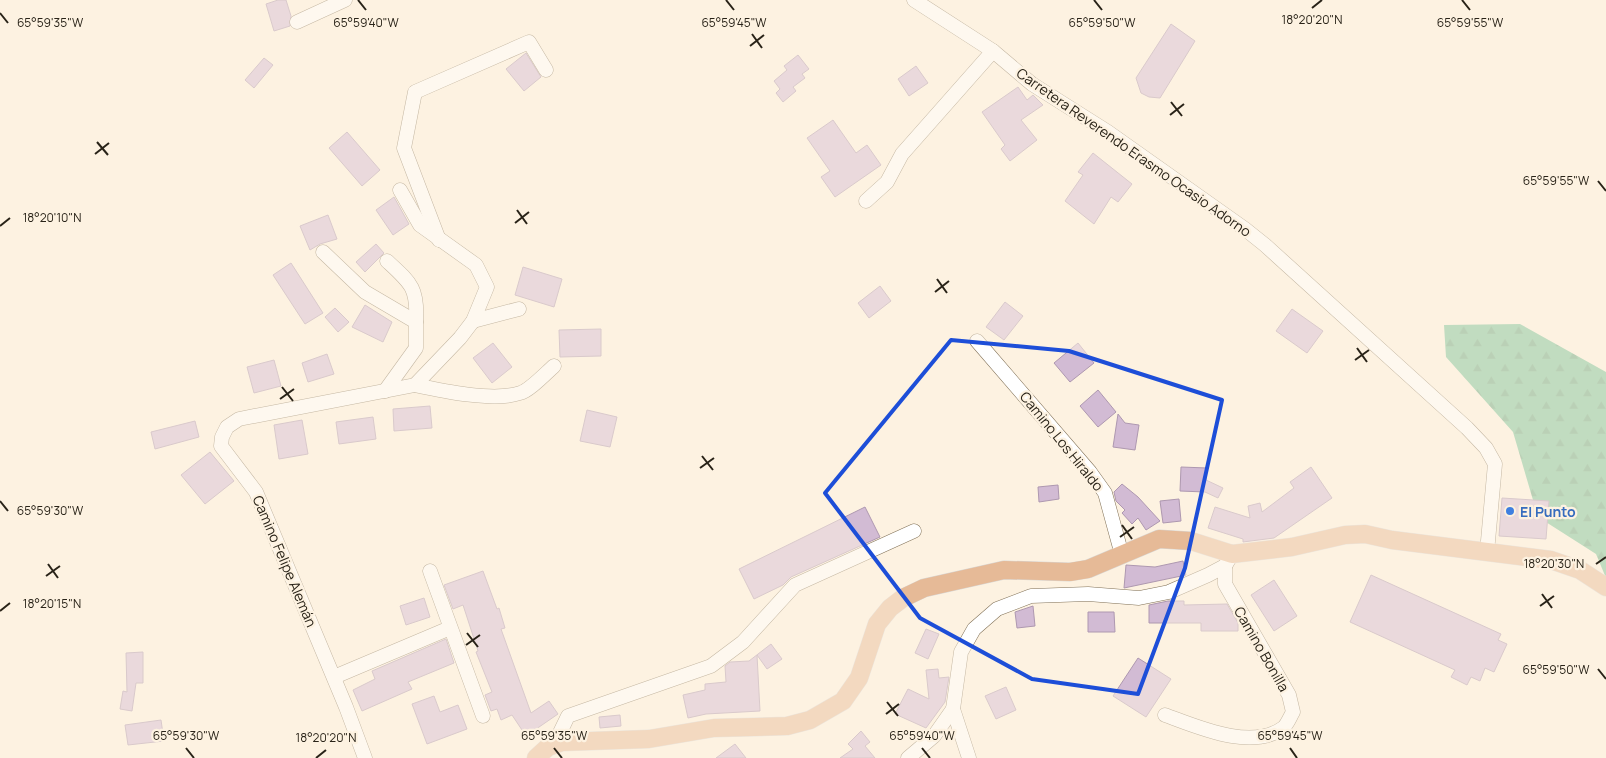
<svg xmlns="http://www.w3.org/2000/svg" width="1606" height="758" font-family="Manrope,sans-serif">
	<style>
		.forest { fill: url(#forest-firs) }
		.building { fill: #d2bbd4; stroke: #ae98b0 }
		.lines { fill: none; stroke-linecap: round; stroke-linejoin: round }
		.minor-casing { stroke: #817157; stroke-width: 15 }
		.major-casing { stroke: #d8d7d5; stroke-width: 19 }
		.minor { stroke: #fff; stroke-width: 14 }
		.major { stroke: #e6ba97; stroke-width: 18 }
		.marked { fill: none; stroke: #1d4ed8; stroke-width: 4; stroke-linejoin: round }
		.ticks { fill: none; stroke: #292318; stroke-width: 2 }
		.shop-dot { fill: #3f7fe0; stroke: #fdf2e1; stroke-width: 2 }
		.labels { text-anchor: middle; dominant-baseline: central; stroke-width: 4.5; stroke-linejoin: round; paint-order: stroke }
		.street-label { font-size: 14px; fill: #292318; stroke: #fdf2e1 }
		.shop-label { font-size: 14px; font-weight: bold; fill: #366cbe; stroke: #fdf2e1; text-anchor: start }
		.ticks-label { font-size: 12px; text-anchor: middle; fill: #292318; stroke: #fdf2e1; stroke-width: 4.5; stroke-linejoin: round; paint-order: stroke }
	</style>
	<defs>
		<pattern id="forest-firs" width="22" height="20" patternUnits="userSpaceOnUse" patternTransform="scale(1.25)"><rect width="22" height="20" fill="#79c297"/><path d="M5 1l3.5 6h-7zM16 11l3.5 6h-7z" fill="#69a681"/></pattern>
	</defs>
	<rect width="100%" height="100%" fill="#fdf2e1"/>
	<path class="forest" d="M1520,324L1606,372V578L1596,554L1538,517L1513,432L1446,357L1444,325Z"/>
	<g class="building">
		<path d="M278,0H286L291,16L290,26L274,31L266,4Z"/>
		<path d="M1171,24L1195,41L1160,98L1149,97L1141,93L1136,78Z"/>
		<path d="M526,53L541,77L524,91L506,69Z"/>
		<path d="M798,55L809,69L802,74L805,78L793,87L796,91L783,102L776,93L780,89L774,81L787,70L784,66Z"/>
		<path d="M264,58L273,65L254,88L245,80Z"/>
		<path d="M916,66L928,83L909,96L898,79Z"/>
		<path d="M1018,87L1027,100L1033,95L1043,105L1021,120L1037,140L1010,161L1001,149L1005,145L982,112Z"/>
		<path d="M833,120L856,153L867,145L881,165L835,197L821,177L830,171L807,138Z"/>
		<path d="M347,132L380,170L362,186L329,148Z"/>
		<path d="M1093,153L1132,184L1118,202L1111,197L1094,224L1065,201L1083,175L1078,172Z"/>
		<path d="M394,197L409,224L393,235L376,210Z"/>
		<path d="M328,215L337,239L320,244L310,250L300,226Z"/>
		<path d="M376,244L384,253L365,272L356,262Z"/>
		<path d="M291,263L323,313L305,324L273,275Z"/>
		<path d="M523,267L562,279L554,307L515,295Z"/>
		<path d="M880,286L891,301L869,318L858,303Z"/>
		<path d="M1005,302L1023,316L1004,340L986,327Z"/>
		<path d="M365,305L392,322L383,342L352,327Z"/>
		<path d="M335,308L349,322L338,332L325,317Z"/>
		<path d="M1292,309L1323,331L1307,353L1276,331Z"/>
		<path d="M601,329V356L560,357L559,330Z"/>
		<path d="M493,343L512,367L492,383L473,358Z"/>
		<path d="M1078,343L1094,363L1070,382L1054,363Z"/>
		<path d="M327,354L334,374L308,382L302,363Z"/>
		<path d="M274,360L281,386L254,393L247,367Z"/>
		<path d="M1098,390L1116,412L1098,427L1080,406Z"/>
		<path d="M430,406L432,428L394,431L393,409Z"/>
		<path d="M587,410L617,417L610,447L580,441Z"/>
		<path d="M1118,414L1125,423L1139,425L1135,450L1113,447Z"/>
		<path d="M373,417L376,439L339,444L336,422Z"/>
		<path d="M302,420L308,454L279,459L274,425Z"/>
		<path d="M195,421L199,437L155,449L151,432Z"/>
		<path d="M210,452L234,481L205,504L181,475Z"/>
		<path d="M1181,467L1207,468L1206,480L1223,488L1218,498L1205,492L1180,491Z"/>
		<path d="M1311,467L1332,498L1274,538L1243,542V539L1208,528L1215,507L1250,518L1248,506L1260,503L1262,512L1294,488L1290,482Z"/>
		<path d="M1122,484L1138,497L1160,521L1146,530L1138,518L1132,524L1122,513L1125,510L1116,501L1114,492Z"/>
		<path d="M1058,485L1059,499L1039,502L1038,487Z"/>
		<path d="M1502,498L1549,501L1546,539L1499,536Z"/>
		<path d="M1179,499L1181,521L1163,523L1160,501Z"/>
		<path d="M865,507L880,537L791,577L783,585L754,599L739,569Z"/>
		<path d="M1183,561L1186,575L1124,588L1126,565L1155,567Z"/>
		<path d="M483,571L497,609L499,608L505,628L501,629L531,713L549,701L558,714L526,736L512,715L501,720L497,709L491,711L485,695L492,692L476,652L478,651L463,605L453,609L444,585Z"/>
		<path d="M1371,575L1501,634L1498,640L1507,644L1494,672L1485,668L1480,681L1471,677L1467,685L1451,677L1455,670L1350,622Z"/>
		<path d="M1274,580L1297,616L1274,631L1251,595Z"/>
		<path d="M424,598L430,617L406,625L400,606Z"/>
		<path d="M1168,601H1184V605L1227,604L1238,623V631H1201V623H1149V605Z"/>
		<path d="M1033,606L1035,626L1017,628L1015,612Z"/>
		<path d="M1088,612H1114L1115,632H1088Z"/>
		<path d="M926,629L939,634L928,659L915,653Z"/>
		<path d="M446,639L454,663L408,682L412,689L362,711L353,690L375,679L372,671Z"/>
		<path d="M771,644L782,659L767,669L757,655L760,711L706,714L688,718L683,695L705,690V684L726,682L725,666L730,662L749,661Z"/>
		<path d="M143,652V683H136L132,711L120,709L123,691L127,692L126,653Z"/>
		<path d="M1138,658L1171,679L1146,717L1113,696Z"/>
		<path d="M938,669L939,678L949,677L945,702L926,728L895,714L908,689L929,699L926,670Z"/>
		<path d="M1006,687L1016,710L996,719L985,696Z"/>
		<path d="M434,696L440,712L458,705L467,729L427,744L412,704Z"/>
		<path d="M620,715L621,726L600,728L599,717Z"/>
		<path d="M161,720L164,741L128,745L125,725Z"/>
		<path d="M861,731L870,742L865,746L875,758H840L853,749L848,744Z"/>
		<path d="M735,744L746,758H716Z"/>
	</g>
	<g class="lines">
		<defs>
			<g id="minor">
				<path d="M914,0L993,51L1032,84L1108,132L1245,229L1265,245L1467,428L1486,448L1495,464L1487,552"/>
				<path d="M297,22L345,0"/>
				<path d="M866,201L887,182L902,154L993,51"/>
				<path d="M439,240L404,148L415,92L529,42L546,70"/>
				<path d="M323,252L365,292L416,322V348L385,391"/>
				<path d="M387,261C411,283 418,288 416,322"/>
				<path d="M473,321L519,309"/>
				<path d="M977,341L1090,472L1105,493L1122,555"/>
				<path d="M415,385C443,391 494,402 520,393C529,391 546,373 554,366"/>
				<path d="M430,571L483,716"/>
				<path d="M334,677L450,628"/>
				<path d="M1165,715C1198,727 1251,751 1283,728C1287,725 1290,717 1293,712L1289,695L1225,584V566"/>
				<path d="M554,745L568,716L711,666L743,642L795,585L914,531"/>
				<path d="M365,758L346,707L256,492L221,446L222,437L227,427L239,419L415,385L460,338L473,321L487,287L476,265L420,225L400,190"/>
				<path d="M908,758L934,736L953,709"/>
				<path d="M969,758L953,709L961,652L974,629L997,609L1031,596L1088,594L1139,598L1169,592L1208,575L1225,566L1232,554"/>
			</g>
			<path id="major" d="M536,758L548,747L562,742L649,739L714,728L787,726L810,720L843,701L859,678L877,624L890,608L903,598L924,588L1004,570L1070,572L1088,569L1159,539L1191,541L1232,554L1292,547L1345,535L1365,534L1392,540L1551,560L1580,570L1606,587"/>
		</defs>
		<use href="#minor" class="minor-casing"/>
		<use href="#major" class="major-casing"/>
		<use href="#minor" class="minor"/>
		<use href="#major" class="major"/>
	</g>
	<path d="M0 0H1606V758H0ZM951,340L1069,351L1222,400L1185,568L1138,694L1032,679L920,618L825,493Z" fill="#fdf2e1" fill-opacity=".55" fill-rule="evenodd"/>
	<path class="marked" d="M951,340L1069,351L1222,400L1185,568L1138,694L1032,679L920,618L825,493Z"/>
	<path class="ticks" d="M358,0L366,10M726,0L734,10M1094,0L1102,10M1462,0L1470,10M1312,8L1322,0M0,13L8,23M752,34L762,48M750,46L764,35M1171,102L1182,116M1170,115L1184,104M97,142L108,155M95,154L109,143M1598,181L1606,191M517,210L527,224M515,223L529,212M0,226L10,218M937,279L947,293M935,292L949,281M1357,348L1367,362M1355,360L1369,350M282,387L293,401M280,399L294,389M702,456L713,470M700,468L714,458M0,501L8,511M1122,525L1132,539M1120,537L1134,527M48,564L58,578M1596,564L1606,557M46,576L60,566M1542,594L1552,608M1540,606L1554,596M0,611L10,603M467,633L478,647M466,645L480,635M1598,669L1606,679M887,702L898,716M886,714L899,704M186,748L194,758M554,748L562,758M922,748L930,758M1290,748L1297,758M316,758L326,750"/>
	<circle class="shop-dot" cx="1510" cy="511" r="5"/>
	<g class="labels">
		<g class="street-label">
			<text transform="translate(1134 152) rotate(35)">Carretera Reverendo Erasmo Ocasio Adorno</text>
			<text transform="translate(1062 441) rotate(51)">Camino Los Hiraldo</text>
			<text transform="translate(285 561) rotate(67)">Camino Felipe Alemán</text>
			<text transform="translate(1262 649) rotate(60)">Camino Bonilla</text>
		</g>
		<g class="shop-label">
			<text x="1520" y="511">El Punto</text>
		</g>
	</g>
	<g class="ticks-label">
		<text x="1312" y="24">18°20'20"N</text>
		<text x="734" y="27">65°59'45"W</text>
		<text x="1102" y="27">65°59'50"W</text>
		<text x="1470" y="27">65°59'55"W</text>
		<text x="366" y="27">65°59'40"W</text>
		<text x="50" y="27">65°59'35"W</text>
		<text x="1556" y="185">65°59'55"W</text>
		<text x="52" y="222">18°20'10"N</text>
		<text x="50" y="515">65°59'30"W</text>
		<text x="1554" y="568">18°20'30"N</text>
		<text x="52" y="608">18°20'15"N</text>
		<text x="1556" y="674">65°59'50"W</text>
		<text x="186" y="740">65°59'30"W</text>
		<text x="554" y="740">65°59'35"W</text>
		<text x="922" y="740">65°59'40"W</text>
		<text x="1290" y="740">65°59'45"W</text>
		<text x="326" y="742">18°20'20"N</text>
	</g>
</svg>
